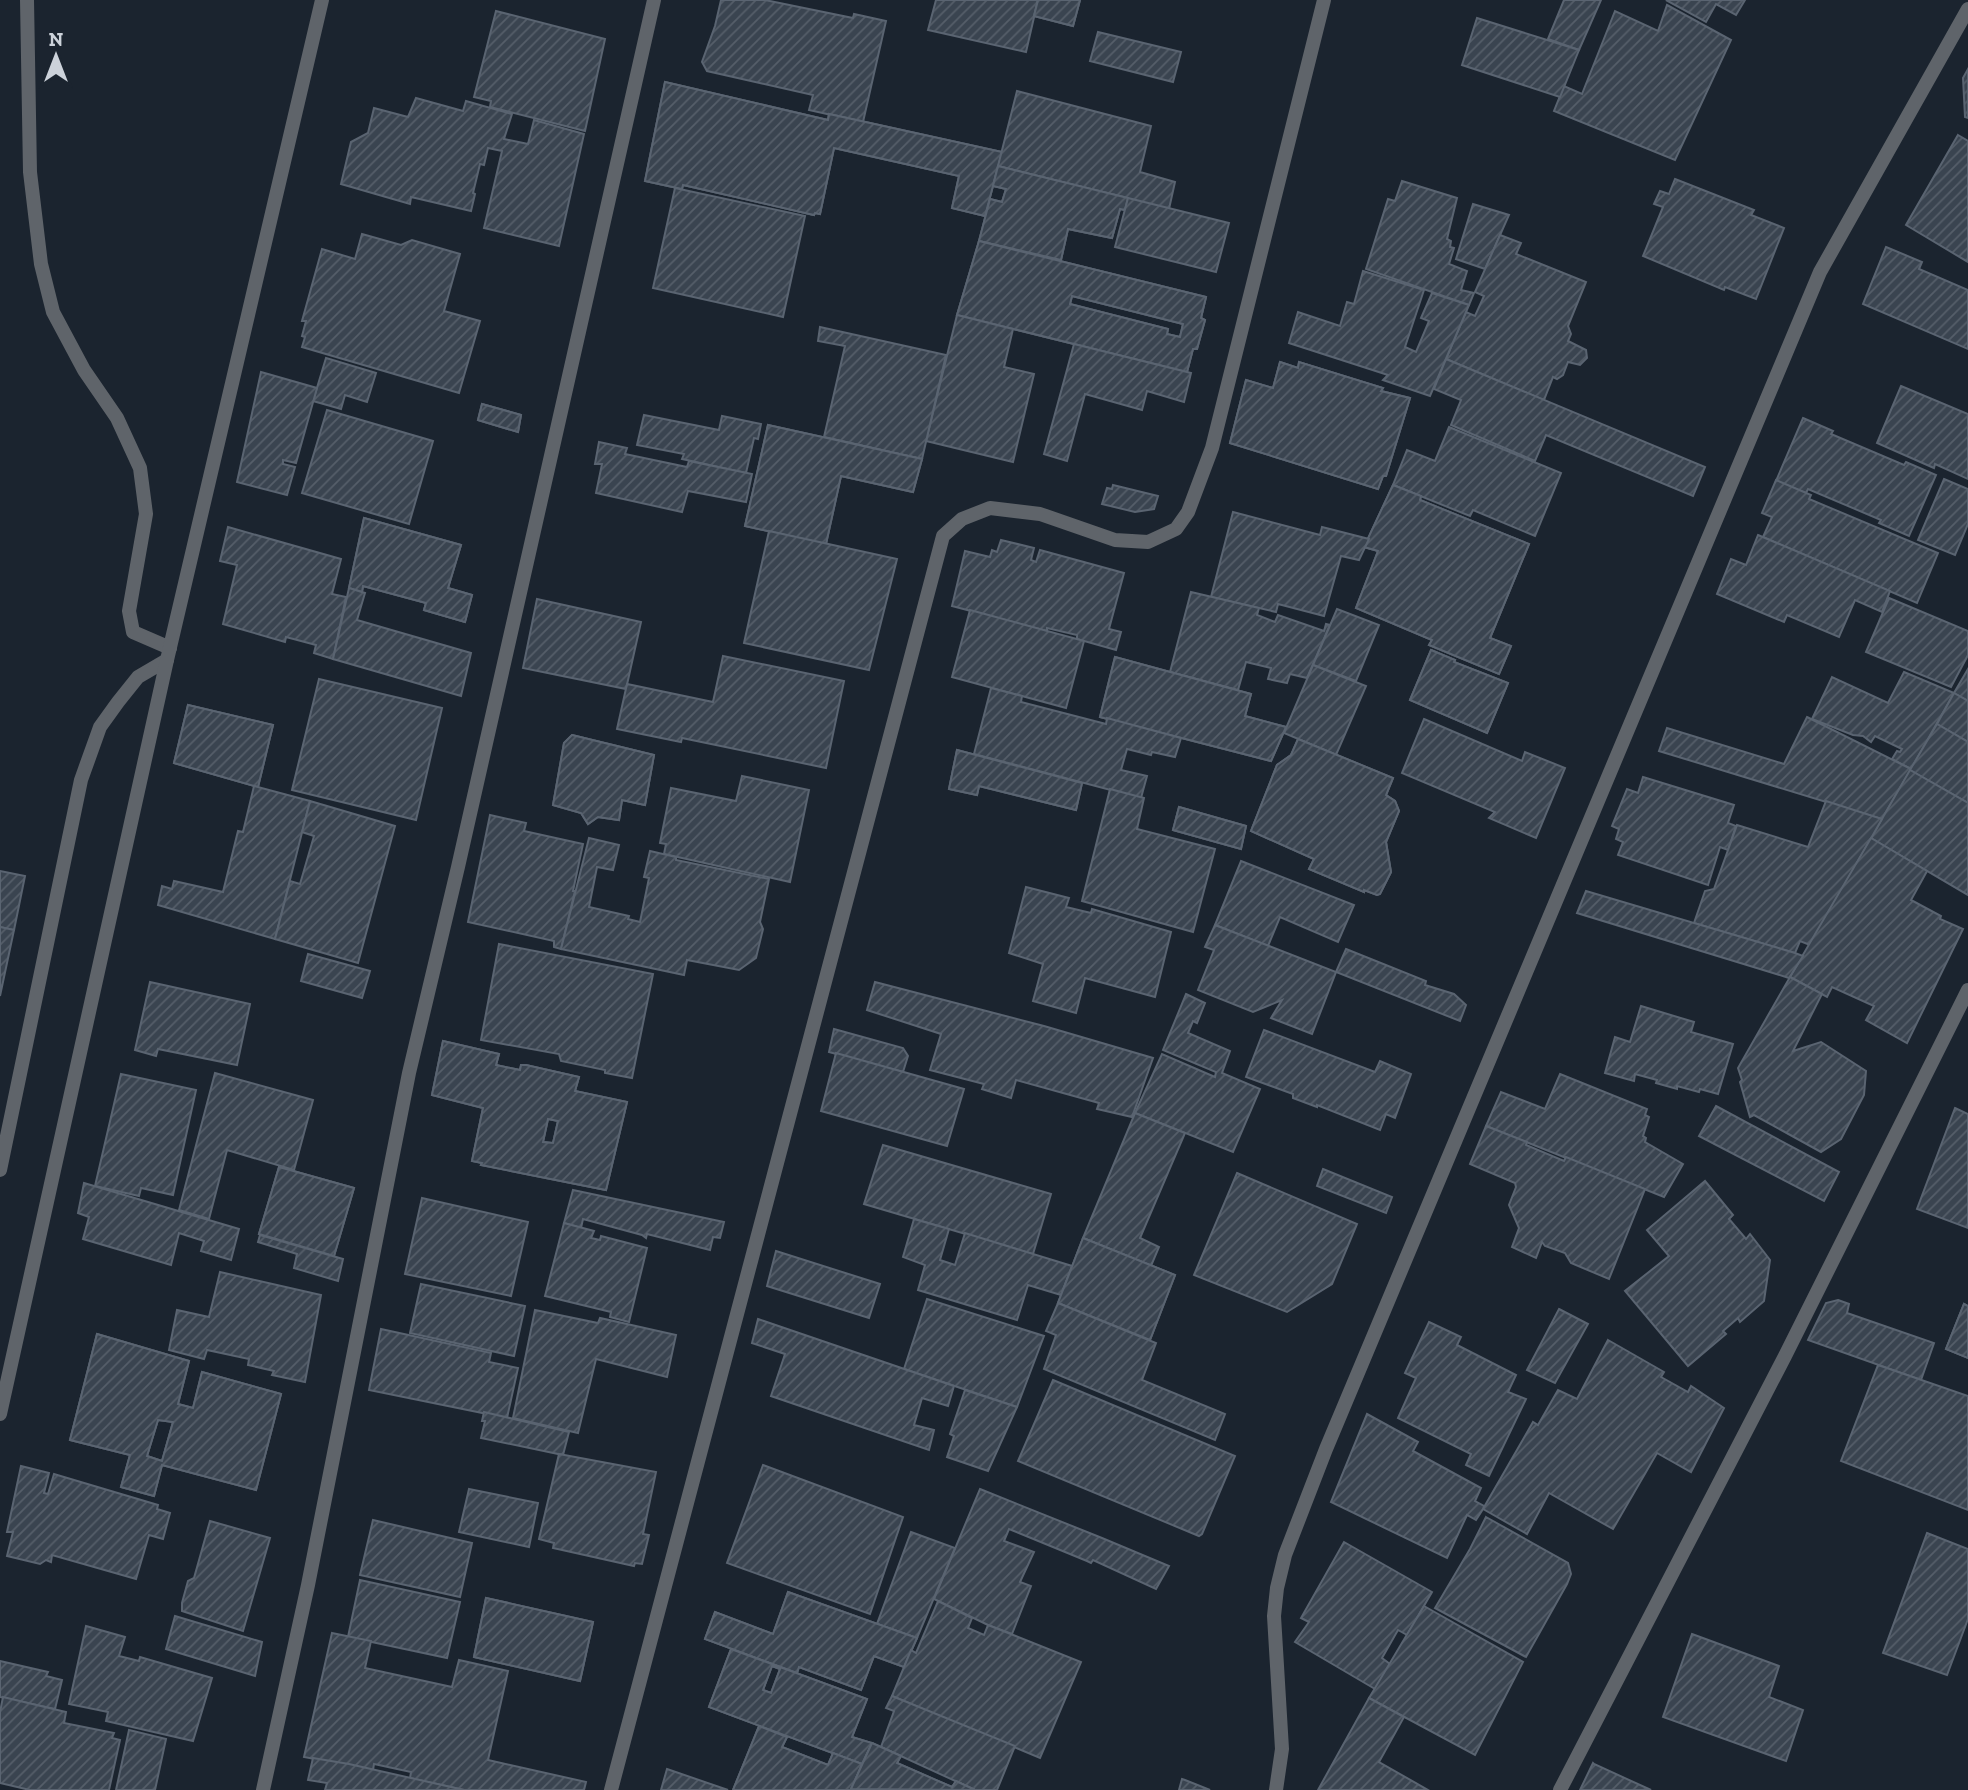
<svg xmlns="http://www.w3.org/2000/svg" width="1968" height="1790" font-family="'Zilla Slab',serif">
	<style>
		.building { fill: url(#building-hatch); stroke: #5a6471; stroke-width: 2; fill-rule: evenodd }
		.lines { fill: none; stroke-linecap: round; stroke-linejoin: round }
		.service { stroke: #5f646a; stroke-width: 14 }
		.minor { stroke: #5f646a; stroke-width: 14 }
	</style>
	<defs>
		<pattern id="building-hatch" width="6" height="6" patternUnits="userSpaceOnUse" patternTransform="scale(1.75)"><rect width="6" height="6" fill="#3a4450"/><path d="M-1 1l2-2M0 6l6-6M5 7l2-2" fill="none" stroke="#555e69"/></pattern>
	</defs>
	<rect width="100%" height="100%" fill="#1b242f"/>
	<g class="building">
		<path d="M721,0H765L853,18L854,14L886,21L863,122L809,110L813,95L707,71L702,62L715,26Z"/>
		<path d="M936,0H1038L1026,52L928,30Z"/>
		<path d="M1038,0H1080L1073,26L1034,16Z"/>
		<path d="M1038,0H1080L1073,26L1034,16Z"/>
		<path d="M1564,0H1601L1579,50L1548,39Z"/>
		<path d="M1666,0H1745L1736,15L1716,4L1706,22Z"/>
		<path d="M1667,5L1731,40L1675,160L1554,111L1564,86L1582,94L1615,11L1658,31Z"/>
		<path d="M496,11L605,39L585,131L490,107L491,101L474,97Z"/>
		<path d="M1477,18L1579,50L1560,97L1462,65Z"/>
		<path d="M1098,32L1181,52L1173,82L1090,61Z"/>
		<path d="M1968,69V118L1965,117L1963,78Z"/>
		<path d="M665,82L828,120L829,114L1002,152L985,216L952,208L959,176L834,148L820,214L815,213L814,215L683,185L682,189L645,181Z"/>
		<path d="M665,82L828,120L829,114L1002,152L985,216L952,208L959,176L834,148L820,214L815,213L814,215L683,185L682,189L645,181Z"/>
		<path d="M1017,91L1151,126L1140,172L1175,182L1169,209L998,166Z"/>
		<path d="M416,98L463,111L466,101L512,114L504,139L528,144L534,120L584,134L559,246L484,228L502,151L488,148L484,165L480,164L473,193L475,194L471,211L411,197L410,204L341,184L351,142L368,133L374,108L408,117Z"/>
		<path d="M1958,135L1968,141V262L1906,225Z"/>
		<path d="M998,166L1128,198L1125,210L1120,209L1112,238L1068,229L1061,260L979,241L990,199L1002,202L1006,189L993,186Z"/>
		<path d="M998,166L1128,198L1125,210L1120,209L1112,238L1068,229L1061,260L979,241L990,199L1002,202L1006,189L993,186Z"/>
		<path d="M1675,179L1754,210L1751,215L1784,228L1756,299L1725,287L1724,290L1643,256L1663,207L1654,204L1660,191L1669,194Z"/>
		<path d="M1402,181L1457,198L1447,239L1451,241L1450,247L1454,248L1449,264L1467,271L1461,290L1474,293L1469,305L1366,269L1388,199L1395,201Z"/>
		<path d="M675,188L805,216L783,317L653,288Z"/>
		<path d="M1128,198L1229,223L1216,272L1115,247Z"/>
		<path d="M1473,204L1509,215L1485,269L1456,259Z"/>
		<path d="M362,234L401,245L412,240L460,254L444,311L480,321L459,393L302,347L305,337L302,336L306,321H302L322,249L355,259Z"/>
		<path d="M1500,235L1521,243L1516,254L1586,282L1568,326L1571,334L1568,341L1586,350L1587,358L1580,365L1568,362L1563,375L1557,379L1553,377L1544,400L1446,359L1466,312L1475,316L1484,296L1475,292Z"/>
		<path d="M979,241L1206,297L1201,318L1205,320L1197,349H1193L1187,372L957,315ZM1072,296L1183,324L1180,337L1167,334L1168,329L1070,304Z"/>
		<path d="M979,241L1206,297L1201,318L1205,320L1197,349H1193L1187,372L957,315ZM1072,296L1183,324L1180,337L1167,334L1168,329L1070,304Z"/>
		<path d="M1886,247L1922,262L1919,269L1968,290V349L1863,304Z"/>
		<path d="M1363,271L1424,290L1405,347L1416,352L1429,321L1421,318L1432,293L1469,305L1430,396L1383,380L1388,375L1289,343L1298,312L1340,326L1347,302L1354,304Z"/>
		<path d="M957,315L1013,329L1004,367L1034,374L1013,462L926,441Z"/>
		<path d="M820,327L946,355L922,459L824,437L845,346L818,341Z"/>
		<path d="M1074,344L1191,373L1184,402L1147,391L1142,410L1085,394L1067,461L1044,454Z"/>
		<path d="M326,358L376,373L367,402L345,395L341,409L313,401Z"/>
		<path d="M1446,359L1705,467L1693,496L1546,435L1535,461L1451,425L1461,400L1434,389Z"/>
		<path d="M1280,362L1298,368L1299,362L1383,388L1381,391L1410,398L1386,476H1383L1378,489L1230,443L1246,380L1273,388Z"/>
		<path d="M1280,362L1298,368L1299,362L1383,388L1381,391L1410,398L1386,476H1383L1378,489L1230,443L1246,380L1273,388Z"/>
		<path d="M261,372L317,388L296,463L283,460V464L295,467L287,495L237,482Z"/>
		<path d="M1901,386L1968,414V479L1935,464L1934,468L1877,443Z"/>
		<path d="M482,404L521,415L518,432L478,420Z"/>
		<path d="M482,404L521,415L518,432L478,420Z"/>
		<path d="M327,410L433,441L409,524L302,493Z"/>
		<path d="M644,415L719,430L722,416L761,424L758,439L754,438L746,473L682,459L684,454L637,445Z"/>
		<path d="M1803,418L1833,431L1831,434L1904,465L1906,462L1936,475L1909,536L1879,523L1881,520L1808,489L1806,493L1776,481Z"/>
		<path d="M768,425L922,459L913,492L841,476L826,544L745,526Z"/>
		<path d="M768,425L922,459L913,492L841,476L826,544L745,526Z"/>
		<path d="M1449,427L1561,473L1535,536L1473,510L1470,516L1393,485L1407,450L1435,461Z"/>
		<path d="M599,442L627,448L625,454L687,467L689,461L752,474L746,502L688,491L682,512L596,493L602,464H595Z"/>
		<path d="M1944,479L1968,489V524L1955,555L1918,540Z"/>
		<path d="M1776,480L1811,495L1809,499L1938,553L1917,603L1763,537L1772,517L1762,513Z"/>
		<path d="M1113,485L1158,496L1154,509L1135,512L1102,504L1107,488L1112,489Z"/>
		<path d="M1393,485L1421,496L1420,500L1529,544L1490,638L1511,646L1499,674L1429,645L1432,640L1356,608L1378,551L1364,547Z"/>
		<path d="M1393,485L1421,496L1420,500L1529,544L1490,638L1511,646L1499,674L1429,645L1432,640L1356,608L1378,551L1364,547Z"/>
		<path d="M1233,512L1320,535L1322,527L1369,539L1359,560L1341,556L1324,616L1278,604L1276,612L1211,597Z"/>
		<path d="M364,518L461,545L448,588L472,595L465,622L424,610L426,603L363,586L362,592L349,588Z"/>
		<path d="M364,518L461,545L448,588L472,595L465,622L424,610L426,603L363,586L362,592L349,588Z"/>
		<path d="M228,527L341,559L332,594L346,597L333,659L314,653L316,645L286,637L285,642L223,624L237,565L220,561Z"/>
		<path d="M769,531L897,559L869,670L744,643Z"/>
		<path d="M1758,535L1890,591L1882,612L1855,600L1839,637L1787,615L1784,622L1717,594L1731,559L1746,565Z"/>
		<path d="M1001,540L1034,548L1031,560L1036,562L1040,550L1124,573L1109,629L1121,632L1116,650L1077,639V635L1047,628V631L952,606L965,551L990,557L992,550L997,552Z"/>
		<path d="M349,588L365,593L357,620L471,653L461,696L333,659Z"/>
		<path d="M1191,592L1259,608L1257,615L1275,622L1278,615L1324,631L1326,624L1330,625L1307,678L1290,674L1287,683L1268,679L1271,668L1246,662L1238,690L1170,672Z"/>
		<path d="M1889,598L1968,631V655L1951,687L1866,652Z"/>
		<path d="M537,599L641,622L626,689L523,668Z"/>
		<path d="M1337,609L1379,625L1356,681L1313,665Z"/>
		<path d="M970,610L1084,641L1066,708L952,677Z"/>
		<path d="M1431,650L1455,660L1454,662L1508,683L1487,733L1410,700Z"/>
		<path d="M1431,650L1455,660L1454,662L1508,683L1487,733L1410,700Z"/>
		<path d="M723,656L844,681L826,768L682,738L681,742L617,729L627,684L713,702Z"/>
		<path d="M1115,657L1251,694L1245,716L1286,727L1271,761L1100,717Z"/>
		<path d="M1115,657L1251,694L1245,716L1286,727L1271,761L1100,717Z"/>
		<path d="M1313,665L1366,686L1336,755L1284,733Z"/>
		<path d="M1968,669V701L1954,693Z"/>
		<path d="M1904,672L1954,693L1911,769L1892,759L1897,751L1900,752L1902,749L1875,736L1871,742L1863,736L1853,735L1812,719L1832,677L1888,703Z"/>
		<path d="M319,679L442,708L416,820L292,790Z"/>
		<path d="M991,688L1022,696L1021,702L1106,724L1107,718L1181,738L1175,757L1152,752L1151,755L1127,749L1121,770L1147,776L1141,798L974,754Z"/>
		<path d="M1954,693L1968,701V742L1937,724Z"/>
		<path d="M188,705L273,725L258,787L174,763Z"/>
		<path d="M188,705L273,725L258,787L174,763Z"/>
		<path d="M1807,717L1911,769L1882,819L1659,751L1667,728L1784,764Z"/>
		<path d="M1424,719L1522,761L1525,752L1565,768L1536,838L1489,818L1495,812L1402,773Z"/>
		<path d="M1937,724L1968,742V803L1910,770Z"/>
		<path d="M572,735L654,755L645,805L622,800L619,820L598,817L588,824L581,813L553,805L564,743Z"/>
		<path d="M572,735L654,755L645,805L622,800L619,820L598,817L588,824L581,813L553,805L564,743Z"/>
		<path d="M1298,739L1393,778L1386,795L1395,801L1399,811L1386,842L1391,872L1380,894L1377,895L1364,890V892L1309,869L1314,859L1251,831L1277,765L1291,755Z"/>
		<path d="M1298,739L1393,778L1386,795L1395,801L1399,811L1386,842L1391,872L1380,894L1377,895L1364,890V892L1309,869L1314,859L1251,831L1277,765L1291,755Z"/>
		<path d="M957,750L1082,783L1076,810L979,786L977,795L949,789Z"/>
		<path d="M957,750L1082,783L1076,810L979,786L977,795L949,789Z"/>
		<path d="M1910,770L1968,803V895L1871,838Z"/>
		<path d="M742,776L809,790L790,882L664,854L666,844L660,843L671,788L736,801Z"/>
		<path d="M1643,777L1734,805L1728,823L1736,826L1728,850L1720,847L1708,885L1618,855L1623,842L1616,839L1619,829L1612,826L1627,789L1638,793Z"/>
		<path d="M254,786L310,801L275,939L158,905L162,886L172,889L174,881L223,892L238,831L243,832Z"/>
		<path d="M1110,789L1144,798L1137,829L1215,849L1193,932L1082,901Z"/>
		<path d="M310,801L395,826L358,963L275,939L290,881L300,884L314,836L302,832Z"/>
		<path d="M1826,801L1882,819L1810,945L1800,941L1795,953L1694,923L1705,891L1714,889L1737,825L1808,847Z"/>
		<path d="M1179,807L1246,826L1241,849L1173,830Z"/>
		<path d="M1179,807L1246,826L1241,849L1173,830Z"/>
		<path d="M490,815L526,823L524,831L583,844L573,891H575L561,949L554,947V941L468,922Z"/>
		<path d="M589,838L619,845L613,870L597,867L589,907L629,916L628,919L640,922L649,878L644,877L650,851L676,857V860L769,879L760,922L763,929L756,958L739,970L687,960L684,975L561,949Z"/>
		<path d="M1871,838L1927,871L1911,900L1941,916L1940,919L1963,929L1907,1043L1866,1020L1874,1006L1832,987L1827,997L1790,977Z"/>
		<path d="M1241,861L1354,905L1338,942L1280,917L1268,946L1215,925Z"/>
		<path d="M0,871L25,876L14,930L0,927Z"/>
		<path d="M1026,887L1069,898L1066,907L1091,913L1092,909L1171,932L1155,997L1085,978L1076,1013L1033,1001L1043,964L1009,953Z"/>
		<path d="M1586,891L1795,953L1803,956L1789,978L1773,973L1577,913Z"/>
		<path d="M1215,925L1336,972L1312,1034L1271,1018L1282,1000L1253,1012L1198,990L1214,950L1205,947Z"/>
		<path d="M0,927L14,930L0,996Z"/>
		<path d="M499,944L653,974L632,1078L605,1073V1070L561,1061L559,1054L481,1040Z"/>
		<path d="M1346,949L1426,981L1425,985L1454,994L1466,1005L1460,1021L1336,972Z"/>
		<path d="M308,954L370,971L362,998L301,981Z"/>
		<path d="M1790,977L1822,994L1793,1051L1821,1042L1866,1071L1864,1095L1841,1139L1821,1152L1754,1115L1750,1117L1740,1082L1742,1080L1738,1068Z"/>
		<path d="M150,982L250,1004L237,1065L158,1049L156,1056L135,1050Z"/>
		<path d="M875,982L1044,1026L1153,1058L1132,1117L1097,1109L1099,1103L1016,1080L1011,1098L982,1089L984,1084L930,1070L941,1034L867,1010Z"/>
		<path d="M1186,994L1205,1003L1197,1023L1193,1021L1188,1033L1230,1051L1222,1073L1260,1089L1233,1152L1135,1113L1162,1054L1215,1077L1216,1072L1163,1050Z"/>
		<path d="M1641,1006L1694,1022L1691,1032L1733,1044L1718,1094L1700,1089L1699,1092L1677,1086V1089L1656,1083L1657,1080L1635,1074L1634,1081L1605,1073L1615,1037L1630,1042Z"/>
		<path d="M834,1029L903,1048L908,1056L903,1072L829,1052Z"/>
		<path d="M1264,1030L1375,1072L1380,1061L1411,1074L1395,1118L1386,1114L1380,1130L1317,1105V1107L1293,1098V1094L1246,1077Z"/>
		<path d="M443,1041L499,1054L496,1065L520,1070L521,1065H526L579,1077L575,1091L627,1102L606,1190L481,1165L482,1163L472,1161L483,1108L432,1095ZM548,1119L558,1121L553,1143L543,1142Z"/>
		<path d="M443,1041L499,1054L496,1065L520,1070L521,1065H526L579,1077L575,1091L627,1102L606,1190L481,1165L482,1163L472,1161L483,1108L432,1095ZM548,1119L558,1121L553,1143L543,1142Z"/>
		<path d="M836,1053L964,1089L947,1146L821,1111Z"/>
		<path d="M215,1073L313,1100L294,1170L227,1150L209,1219L179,1210Z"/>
		<path d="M121,1074L196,1090L173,1195L141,1188L139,1196L95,1186Z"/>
		<path d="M1560,1074L1647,1109L1645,1115L1649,1117L1643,1136L1646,1138L1645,1142L1683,1164L1664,1197L1486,1126L1501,1092L1545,1109Z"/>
		<path d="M1716,1106L1839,1172L1824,1201L1699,1136Z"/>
		<path d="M1955,1108L1968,1114V1228L1917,1209Z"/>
		<path d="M1135,1113L1185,1133L1140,1238L1159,1247L1151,1266L1083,1238Z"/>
		<path d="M1486,1126L1527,1142L1526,1145L1564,1161L1566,1157L1645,1189L1609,1279L1571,1263L1565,1253L1545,1246L1542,1242L1536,1258L1512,1247L1519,1228L1509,1205L1516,1187L1515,1183L1470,1164Z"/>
		<path d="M883,1145L1051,1194L1033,1254L864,1204Z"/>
		<path d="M279,1167L354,1188L334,1256L259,1234Z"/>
		<path d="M279,1167L354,1188L334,1256L259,1234Z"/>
		<path d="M1323,1169L1392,1197L1386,1213L1317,1186Z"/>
		<path d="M1237,1173L1357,1224L1332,1284L1287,1312L1194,1275Z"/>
		<path d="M1705,1181L1733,1215L1729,1219L1746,1239L1750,1234L1770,1260L1764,1301L1740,1322L1738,1318L1723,1331L1726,1334L1688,1366L1625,1291L1669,1256L1647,1230Z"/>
		<path d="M84,1183L239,1229L231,1260L201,1251L204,1241L179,1233L171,1265L83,1239L89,1217L78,1213Z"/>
		<path d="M573,1190L724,1222L720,1238L713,1237L710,1250L647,1234L646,1238L642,1235L583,1219L581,1228L564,1223Z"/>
		<path d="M422,1198L528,1222L511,1296L405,1274Z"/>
		<path d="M914,1219L949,1229L940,1260L955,1265L965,1233L1072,1266L1061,1295L1028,1285L1017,1320L918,1290L925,1265L903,1257Z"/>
		<path d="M564,1223L594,1231L591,1238L600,1240L601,1236L647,1248L629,1322L610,1317L611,1312L545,1296Z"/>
		<path d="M260,1235L343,1259L338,1281L294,1268L297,1254L258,1242Z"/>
		<path d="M1083,1238L1175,1275L1150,1340L1058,1303Z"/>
		<path d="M1083,1238L1175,1275L1150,1340L1058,1303Z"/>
		<path d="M776,1251L880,1284L869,1318L767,1286Z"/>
		<path d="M220,1272L321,1295L305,1382L272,1375L274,1371L248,1365L249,1359L207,1350L204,1359L169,1350L177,1310L209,1317Z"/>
		<path d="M421,1284L525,1306L514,1356L410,1333Z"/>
		<path d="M927,1299L1044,1336L1017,1407L904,1369Z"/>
		<path d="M1838,1300L1849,1304L1847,1313L1934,1343L1921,1380L1808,1340L1826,1303Z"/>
		<path d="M1058,1303L1156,1343L1142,1380L1225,1414L1215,1440L1044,1369L1056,1335L1046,1331Z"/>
		<path d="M1964,1304L1968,1306V1358L1946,1349Z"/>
		<path d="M1964,1304L1968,1306V1358L1946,1349Z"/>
		<path d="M1559,1309L1588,1324L1555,1383L1527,1370Z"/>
		<path d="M535,1310L598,1323L600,1318L676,1335L667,1377L596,1359L578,1433L513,1418Z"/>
		<path d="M758,1319L954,1386L948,1406L922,1398L914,1425L934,1430L929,1450L771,1396L785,1354L752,1343Z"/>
		<path d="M1429,1322L1461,1337L1457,1345L1516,1375L1508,1392L1526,1399L1489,1476L1466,1465L1471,1454L1398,1418L1416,1378L1405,1373Z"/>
		<path d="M381,1329L491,1353L489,1362L518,1368L507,1418L369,1390Z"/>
		<path d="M97,1334L189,1361L178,1404L193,1408L202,1372L281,1394L256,1490L162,1465L154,1496L121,1487L130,1455L70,1440ZM158,1420L173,1422L162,1461L147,1456Z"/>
		<path d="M97,1334L189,1361L178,1404L193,1408L202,1372L281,1394L256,1490L162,1465L154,1496L121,1487L130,1455L70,1440ZM158,1420L173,1422L162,1461L147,1456Z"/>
		<path d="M1608,1340L1664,1372L1661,1377L1688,1392L1691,1386L1724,1408L1691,1472L1657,1453L1613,1529L1549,1493L1527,1534L1483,1509L1533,1422L1538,1425L1558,1390L1577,1399Z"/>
		<path d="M1878,1365L1968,1396V1510L1841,1461Z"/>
		<path d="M1053,1380L1235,1456L1202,1534L1199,1536L1018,1461Z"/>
		<path d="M965,1390L1017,1407L988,1471L947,1457L954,1436L950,1434Z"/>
		<path d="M484,1412L569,1432L563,1455L481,1438L485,1421H482Z"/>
		<path d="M1367,1414L1418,1442L1413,1451L1481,1488L1475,1501L1484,1506L1483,1509L1476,1520L1467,1515L1447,1558L1331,1502Z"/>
		<path d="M559,1454L656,1472L643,1534L649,1535L642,1564L635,1563L634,1566L553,1548L554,1543L539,1539Z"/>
		<path d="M763,1465L903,1517L870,1614L727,1563Z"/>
		<path d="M21,1466L49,1473L44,1493L48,1494L54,1474L158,1505L157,1509L170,1513L163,1539L149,1535L136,1579L52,1555L51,1562L46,1560L40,1564L7,1556L13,1532H7Z"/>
		<path d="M469,1489L538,1503L529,1547L459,1532Z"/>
		<path d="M980,1489L1102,1538L1169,1566L1156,1589L1093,1560L1091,1563L1087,1561L1009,1529L1004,1541L1034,1552L1020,1582L1031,1586L1012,1634L988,1625L934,1599Z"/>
		<path d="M1486,1517L1568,1563L1571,1574L1567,1584L1526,1657L1435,1608L1470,1549Z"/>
		<path d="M373,1520L472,1543L460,1597L360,1575Z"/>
		<path d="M210,1521L270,1538L243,1631L182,1611V1603L188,1581L194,1578Z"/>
		<path d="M911,1532L955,1548L917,1638L877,1624Z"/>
		<path d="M1927,1533L1968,1549V1619L1947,1675L1883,1653Z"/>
		<path d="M1344,1542L1432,1592L1407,1635L1398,1630L1382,1658L1390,1664L1375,1689L1295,1642L1309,1622L1301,1618Z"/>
		<path d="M360,1580L460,1602L447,1658L348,1637Z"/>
		<path d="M788,1592L917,1638L904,1667L874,1656L861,1690L799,1667L797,1673L705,1639L715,1612L773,1634Z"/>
		<path d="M788,1592L917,1638L904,1667L874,1656L861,1690L799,1667L797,1673L705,1639L715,1612L773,1634Z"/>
		<path d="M486,1598L593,1622L580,1681L474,1657Z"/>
		<path d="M486,1598L593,1622L580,1681L474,1657Z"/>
		<path d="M938,1601L972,1618L968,1628L984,1635L988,1625L1081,1662L1040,1758L892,1696L911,1650L916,1653Z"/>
		<path d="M1424,1606L1523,1662L1475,1755L1369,1698Z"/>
		<path d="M175,1616L262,1642L255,1676L166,1649Z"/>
		<path d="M86,1626L125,1637L119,1656L139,1661L140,1657L212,1678L193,1741L106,1721L108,1712L69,1704Z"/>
		<path d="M332,1633L371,1641L365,1668L452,1687L459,1660L508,1671L488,1760L586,1782L584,1790H464L410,1778L411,1772L374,1764L373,1770L304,1757Z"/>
		<path d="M1692,1634L1779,1666L1769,1697L1803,1710L1786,1761L1663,1717Z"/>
		<path d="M731,1649L867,1699L852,1737L872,1743L862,1764L709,1707ZM772,1666L780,1669L771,1693L763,1690Z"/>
		<path d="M731,1649L867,1699L852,1737L872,1743L862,1764L709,1707ZM772,1666L780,1669L771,1693L763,1690Z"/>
		<path d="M0,1661L48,1672L46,1676L62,1680L55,1709L0,1697Z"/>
		<path d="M892,1696L1015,1746L997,1790H975L881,1747L894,1711L886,1708Z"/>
		<path d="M3,1697L66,1712L64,1723L114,1733L112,1738L120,1740L109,1790H30L0,1783V1712Z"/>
		<path d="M1369,1698L1404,1717L1379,1762L1428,1790H1318Z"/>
		<path d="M759,1726L787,1737L782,1747L828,1765L833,1753L862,1764L851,1790H733Z"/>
		<path d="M759,1726L787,1737L782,1747L828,1765L833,1753L862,1764L851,1790H733Z"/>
		<path d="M129,1730L166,1739L155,1790H116Z"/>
		<path d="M872,1743L901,1756L897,1763L952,1787L956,1781L975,1790L851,1789Z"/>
		<path d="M872,1743L901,1756L897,1763L952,1787L956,1781L975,1790L851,1789Z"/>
		<path d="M313,1758L349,1764L464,1790H325L327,1783L308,1780Z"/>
		<path d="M1593,1763L1594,1764L1651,1790H1580Z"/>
		<path d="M667,1769L728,1790H661Z"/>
		<path d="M1182,1779L1185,1780L1210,1790H1179Z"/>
	</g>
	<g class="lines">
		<path class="service" d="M27,0L30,172L41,264L53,312L84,370L117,418L140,468L146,514L129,611L133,632L170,648"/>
		<g class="minor">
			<path d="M0,1170L81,780L100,727L118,702L138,677L167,660"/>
			<path d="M0,1414L167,660L322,0"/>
			<path d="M263,1790L308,1585L409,1073L458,867L654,0"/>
			<path d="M611,1790L943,536L962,519L990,508L1040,514L1115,540L1148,542L1176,529L1188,512L1212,448L1324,0"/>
			<path d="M1276,1790L1282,1749L1274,1616L1277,1588L1285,1555L1326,1449L1820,272L1968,9"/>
			<path d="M1560,1790L1785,1356L1968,990"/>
		</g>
	</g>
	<g transform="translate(56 56)" stroke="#1b242f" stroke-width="5" paint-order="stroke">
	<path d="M0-5L12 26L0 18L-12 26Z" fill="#ccd2da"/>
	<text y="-10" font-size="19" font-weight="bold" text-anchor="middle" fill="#ccd2da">N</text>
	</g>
</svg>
